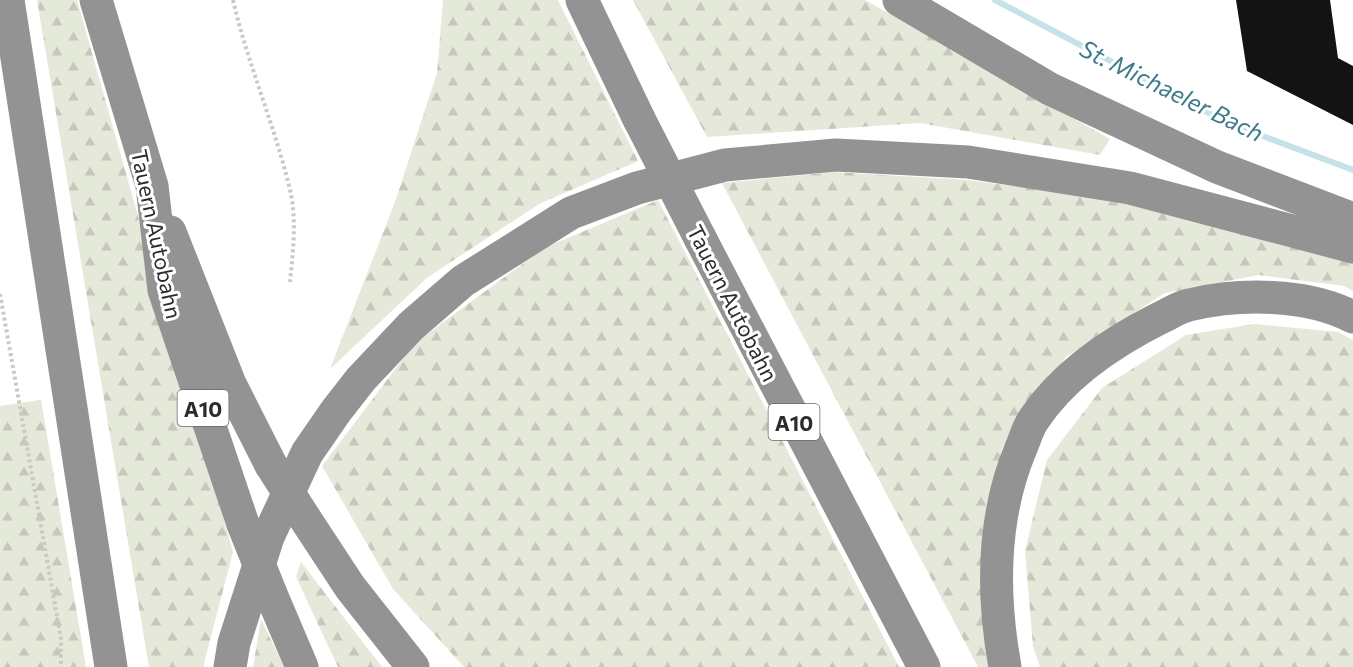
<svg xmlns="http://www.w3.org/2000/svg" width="1353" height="667" font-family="Commissioner,sans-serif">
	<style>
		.forest { fill: url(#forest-firs) }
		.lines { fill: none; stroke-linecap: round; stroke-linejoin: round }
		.stream { stroke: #c6e2e9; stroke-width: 6 }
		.building { fill: #131313 }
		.path { stroke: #c9c9c9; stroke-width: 4; stroke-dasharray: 3 3; stroke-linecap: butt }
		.highway { stroke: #939393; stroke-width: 33 }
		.highway-bridge { stroke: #939393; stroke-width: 33 }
		.labels { text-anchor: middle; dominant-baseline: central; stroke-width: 6; stroke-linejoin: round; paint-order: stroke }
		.shield { fill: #fff; stroke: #6b6b6b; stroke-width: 1.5 }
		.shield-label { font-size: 21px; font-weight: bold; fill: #2c2c2c }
		.street-label { font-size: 22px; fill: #2c2c2c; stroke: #fff }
		.water-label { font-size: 24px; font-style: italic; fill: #3e7b8a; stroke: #fff }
	</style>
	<defs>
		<pattern id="forest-firs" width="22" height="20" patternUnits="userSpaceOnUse" patternTransform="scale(1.5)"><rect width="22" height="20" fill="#e5e9d9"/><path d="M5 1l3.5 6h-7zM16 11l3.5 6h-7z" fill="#c5c8ba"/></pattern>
	</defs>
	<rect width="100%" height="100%" fill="#fff"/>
	<g class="forest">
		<path d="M37,0H77L233,552L203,667H149Z"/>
		<path d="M443,0H558L638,161L539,204L428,277L330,369L395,202L437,73Z"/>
		<path d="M633,0H865L1110,139L1100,155L920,123L707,137Z"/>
		<path d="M835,172L967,180L1131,202L1353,259V291L1344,286L1259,275L1165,293L1066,357L1002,448L982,549L990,667H978L722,183Z"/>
		<path d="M658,200L899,667H464L393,589L322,466L415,343L544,248Z"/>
		<path d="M1254,324L1338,332L1353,340V667H1040L1033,646L1025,551L1047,460L1102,388L1186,335Z"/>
		<path d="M41,400L86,667H0V406Z"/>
		<path d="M301,562L382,667H338L296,577Z"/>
		<path d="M261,619L284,667H253Z"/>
	</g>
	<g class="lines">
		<path class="stream" d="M995,0L1228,123L1353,170"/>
	</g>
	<path class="building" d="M1236,0H1330L1338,58L1353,66V125L1247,71Z"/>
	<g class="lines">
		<g class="path">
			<path d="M233,0C248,65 275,126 290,190C297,220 293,252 290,282"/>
			<path d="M0,294L61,639V667"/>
		</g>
		<g class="highway">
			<path d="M8,0L111,667"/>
			<path d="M96,0L152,186L164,290L243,524"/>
			<path d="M582,0L639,119"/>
			<path d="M899,0L1050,89L1217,167L1353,219"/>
			<path d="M170,232L230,384L271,465"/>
			<path d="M700,238L924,667"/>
			<path d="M304,517L350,587L413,667"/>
			<path d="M271,594L302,667"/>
			<path d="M230,667L234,643L268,537L307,453L336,411L361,379L411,326L463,281L571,213L637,188L725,165L836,155L968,162L1130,188L1353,247"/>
			<path d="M1005,667C992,595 992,517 1021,448C1025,439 1028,427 1034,419C1064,374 1112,342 1160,318C1169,314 1179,307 1189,305C1240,293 1306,293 1353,317"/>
		</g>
		<g class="highway-bridge">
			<path d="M639,119L700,238"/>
			<path d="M271,465L304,517"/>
			<path d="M243,524L271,594"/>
		</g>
	</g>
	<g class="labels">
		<g class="shield">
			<rect x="177.5" y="390" width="51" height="36" rx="4.5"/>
			<rect x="768.5" y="404" width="51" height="36" rx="4.5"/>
		</g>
		<g class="shield-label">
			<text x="203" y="408">A10</text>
			<text x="794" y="422">A10</text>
		</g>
		<g class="street-label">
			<text transform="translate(157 234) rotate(78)">Tauern Autobahn</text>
			<text transform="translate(733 303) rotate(63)">Tauern Autobahn</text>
		</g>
		<g class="water-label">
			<text transform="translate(1172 90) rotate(26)">St. Michaeler Bach</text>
		</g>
	</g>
</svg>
